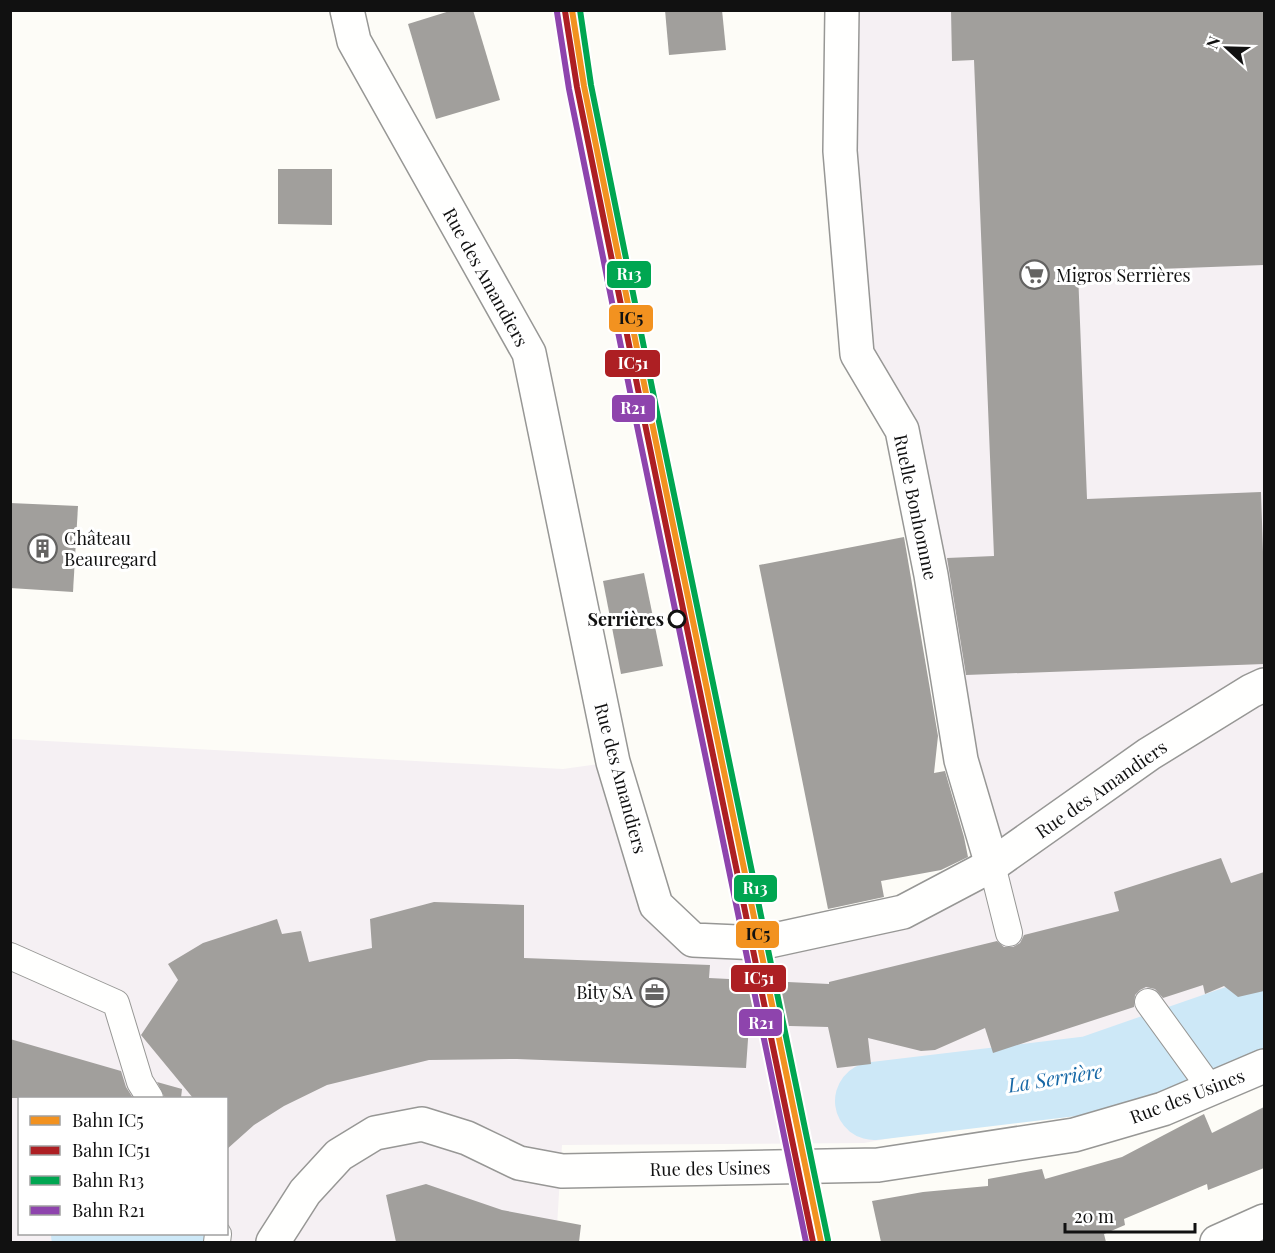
<svg xmlns="http://www.w3.org/2000/svg" width="1275" height="1253" font-family="'Playfair Display',serif">
	<style>
		.industrial { fill: #f5f0f3; fill-rule: evenodd }
		.lines { fill: none; stroke-linecap: round; stroke-linejoin: round }
		.river { stroke: #cde8f7; stroke-width: 78 }
		.building { fill: #a19f9c }
		.lane-casing { stroke: #979795; stroke-width: 28 }
		.street-casing { stroke: #979795; stroke-width: 36 }
		.lane { stroke: #fffffe; stroke-width: 26 }
		.street { stroke: #fffffe; stroke-width: 33 }
		.rail-1-casing { stroke: #fff; stroke-width: 10 }
		.rail-2-casing { stroke: #fff; stroke-width: 10 }
		.rail-3-casing { stroke: #fff; stroke-width: 10 }
		.rail-4-casing { stroke: #fff; stroke-width: 10 }
		.rail-1 { stroke: #f29220; stroke-width: 6 }
		.rail-2 { stroke: #ad1f23; stroke-width: 6 }
		.rail-3 { stroke: #00a651; stroke-width: 6 }
		.rail-4 { stroke: #8e44ad; stroke-width: 6 }
		.stop-dot { fill: #fff; stroke: #111; stroke-width: 3 }
		.labels { text-anchor: middle; dominant-baseline: central; stroke-width: 6; stroke-linejoin: round; paint-order: stroke }
		.poi-label { font-size: 18px; fill: #111; stroke: #fff; text-anchor: start }
		.street-label { font-size: 18px; fill: #111; stroke: #fff }
		.stop-label { font-size: 18px; font-weight: bold; fill: #111; stroke: #fff; text-anchor: end }
		.water-label { font-size: 20px; font-style: italic; fill: #1768a6; stroke: #fff }
		.line-badge { stroke: #fff; stroke-width: 2 }
		.badge-label { font-size: 16px; text-anchor: middle; font-weight: bold; fill: #fff }
		.pale-badge-label { font-size: 16px; text-anchor: middle; font-weight: bold; fill: #111 }
	</style>
	<rect width="100%" height="100%" fill="#fdfcf7"/>
	<path class="industrial" d="M842,11H1264V1040L1113,1098L864,1143L562,1145L556,1242H11L10,739L563,769L613,762L656,905L693,940L760,943L992,865L902,430L857,354ZM20,1098H226V1234H20Z"/>
	<g class="lines">
		<g class="river">
			<path d="M874,1101L1091,1075L1264,1015"/>
			<path d="M90,1234L101,1242"/>
			<path d="M152,1242L182,1234"/>
		</g>
	</g>
	<g class="building">
		<path d="M453,10H473L500,100L436,119L408,24Z"/>
		<path d="M665,10H722L726,50L669,55Z"/>
		<path d="M951,10H1264V265L1078,272L1087,499L1261,492L1264,582V664L966,675L947,558L994,556L974,60L952,61Z"/>
		<path d="M278,169H332V225L278,224Z"/>
		<path d="M10,503L78,506L73,592L10,588Z"/>
		<path d="M904,537L938,736L934,773L945,771L964,837L968,857L941,870L881,881L884,897L828,909L759,565Z"/>
		<path d="M644,573L663,666L621,674L603,581Z"/>
		<path d="M1221,858L1231,883L1264,872V991L1238,997L1224,986L1205,994L1203,985L1163,998L1155,989L1146,987L1140,990L1135,995L1134,1007L993,1053L985,1028L935,1050L921,1051L868,1038L871,1064L837,1068L828,1027L749,1025L746,1068L517,1059L429,1060L327,1085L284,1106L254,1125L226,1150V1098H193L141,1035L178,980L168,964L203,943L277,919L282,934L301,931L309,962L372,948L370,919L434,902L524,905V958L710,965L709,978L829,984V982L997,941L1004,947H1013L1020,943L1024,935L1119,911L1114,892Z"/>
		<path d="M10,1039L121,1071L126,1087L133,1098H10Z"/>
		<path d="M157,1082L182,1089L181,1098H165Z"/>
		<path d="M1264,1107V1168L1208,1190L1207,1184L1124,1219L1125,1225L1104,1234L1106,1242H881L872,1201L923,1192L988,1186V1179L1042,1169L1045,1179L1122,1157L1204,1114L1212,1133Z"/>
		<path d="M426,1184L502,1210L581,1225L579,1242H396L386,1195Z"/>
	</g>
	<g class="lines">
		<defs>
			<g id="lane">
				<path d="M992,865L1009,933"/>
				<path d="M10,956L116,1003L140,1082L150,1098"/>
				<path d="M1148,1002L1211,1089"/>
				<path d="M217,1242L218,1234"/>
			</g>
			<g id="street">
				<path d="M347,10L354,41L529,353L613,762L656,905L693,940L760,943L903,912L992,865L1149,754L1251,691L1264,685"/>
				<path d="M842,10L840,151L857,354L902,430L931,575L961,760L992,865"/>
				<path d="M273,1242L305,1192L339,1155L375,1133L422,1124L467,1138L519,1163L562,1171L878,1165L1074,1135L1163,1109L1264,1066"/>
				<path d="M1217,1242L1264,1221"/>
			</g>
		</defs>
		<use href="#lane" class="lane-casing"/>
		<use href="#street" class="street-casing"/>
		<use href="#lane" class="lane"/>
		<use href="#street" class="street"/>
		<defs>
			<path id="rail-1" d="M572,10L584,86L651,418L821,1242"/>
			<path id="rail-2" d="M565,11L577,87L644,419L813,1242"/>
			<path id="rail-3" d="M580,10L591,85L658,417L828,1240"/>
			<path id="rail-4" d="M557,12L569,89L636,421L806,1242"/>
		</defs>
		<use href="#rail-1" class="rail-1-casing"/>
		<use href="#rail-2" class="rail-2-casing"/>
		<use href="#rail-3" class="rail-3-casing"/>
		<use href="#rail-4" class="rail-4-casing"/>
		<use href="#rail-1" class="rail-1"/>
		<use href="#rail-2" class="rail-2"/>
		<use href="#rail-3" class="rail-3"/>
		<use href="#rail-4" class="rail-4"/>
	</g>
	<defs>
		<symbol id="supermarket-ring" viewBox="-11 -11 22 22"><circle r="9.5" fill="#fff" stroke="#646362" stroke-width="1.5"/><path d="M-6-5.5h2.5l.6 2H6L4.5 2H-2.5L-4.4-4H-6ZM-1.5 3.2a1.3 1.3 0 1 0 .1 0ZM3 3.2a1.3 1.3 0 1 0 .1 0Z" fill="#646362"/></symbol>
		<symbol id="building-ring" viewBox="-11 -11 22 22"><circle r="9.5" fill="#fff" stroke="#646362" stroke-width="1.5"/><path d="M-4-6H4V6H1V3H-1V6H-4ZM-2.5-4.3h1.7v1.8h-1.7ZM.8-4.3h1.7v1.8H.8ZM-2.5-1h1.7V.8h-1.7ZM.8-1h1.7V.8H.8Z" fill="#646362"/></symbol>
		<symbol id="office-ring" viewBox="-11 -11 22 22"><circle r="9.5" fill="#fff" stroke="#646362" stroke-width="1.5"/><path d="M-6-3h4V-5.5h4V-3h4V5H-6ZM-1-4.5V-3h2v-1.5ZM-6 0V1H6V0Z" fill="#646362"/></symbol>
	</defs>
	<g fill-rule="evenodd">
		<use href="#supermarket-ring" x="1018" y="258" width="33" height="33"/>
		<use href="#building-ring" x="26" y="532" width="33" height="33"/>
		<use href="#office-ring" x="638" y="976" width="33" height="33"/>
	</g>
	<circle class="stop-dot" cx="677" cy="619" r="8"/>
	<g class="labels">
		<g class="poi-label">
			<text x="1056" y="275">Migros Serrières</text>
			<text x="64" y="538">Château<tspan x="64" dy="21">Beauregard</tspan></text>
			<text x="633" y="992" text-anchor="end">Bity SA</text>
		</g>
		<g class="street-label">
			<text transform="translate(486 277) rotate(61)">Rue des Amandiers</text>
			<text transform="translate(916 507) rotate(78)">Ruelle Bonhomme</text>
			<text transform="translate(621 778) rotate(75)">Rue des Amandiers</text>
			<text transform="translate(1101 789) rotate(-35)">Rue des Amandiers</text>
			<text transform="translate(1187 1096) rotate(-21)">Rue des Usines</text>
			<text transform="translate(710 1168) rotate(-1)">Rue des Usines</text>
		</g>
		<g class="stop-label">
			<text x="664" y="619">Serrières</text>
		</g>
		<g class="water-label">
			<text transform="translate(1055 1077) rotate(-9)">La Serrière</text>
		</g>
	</g>
	<g class="line-badge">
		<rect x="606" y="260" width="46" height="29" rx="6" fill="#00a651"/>
		<rect x="608" y="304" width="46" height="29" rx="6" fill="#f29220"/>
		<rect x="604" y="349" width="57" height="29" rx="6" fill="#ad1f23"/>
		<rect x="611" y="394" width="45" height="29" rx="6" fill="#8e44ad"/>
		<rect x="733" y="874" width="45" height="29" rx="6" fill="#00a651"/>
		<rect x="735" y="920" width="45" height="29" rx="6" fill="#f29220"/>
		<rect x="730" y="964" width="57" height="29" rx="6" fill="#ad1f23"/>
		<rect x="738" y="1008" width="45" height="29" rx="6" fill="#8e44ad"/>
	</g>
	<g class="badge-label">
		<text x="629" y="280">R13</text>
		<text x="633" y="369">IC51</text>
		<text x="633" y="414">R21</text>
		<text x="755" y="894">R13</text>
		<text x="759" y="984">IC51</text>
		<text x="761" y="1029">R21</text>
	</g>
	<g class="pale-badge-label">
		<text x="631" y="324">IC5</text>
		<text x="758" y="940">IC5</text>
	</g>
	<rect width="1275" height="1253" fill="none" stroke="#111111" stroke-width="24"/>
	<rect x="18" y="1097" width="210" height="138" fill="#ffffff" stroke="#a0a0a0" stroke-width="1.5"/>
	<rect x="30" y="1116" width="30" height="9" fill="#f29220" stroke="#a0a0a0" stroke-width="1.5"/>
	<text x="72" y="1127" font-size="18" fill="#111111">Bahn IC5</text>
	<rect x="30" y="1146" width="30" height="9" fill="#ad1f23" stroke="#a0a0a0" stroke-width="1.5"/>
	<text x="72" y="1157" font-size="18" fill="#111111">Bahn IC51</text>
	<rect x="30" y="1176" width="30" height="9" fill="#00a651" stroke="#a0a0a0" stroke-width="1.5"/>
	<text x="72" y="1187" font-size="18" fill="#111111">Bahn R13</text>
	<rect x="30" y="1206" width="30" height="9" fill="#8e44ad" stroke="#a0a0a0" stroke-width="1.5"/>
	<text x="72" y="1217" font-size="18" fill="#111111">Bahn R21</text>
	<g transform="translate(1227 48) rotate(292)" stroke="#ffffff" stroke-width="4.5" paint-order="stroke">
	<path d="M0-4.5L10 22L0 15L-10 22Z" fill="#111111"/>
	<text y="-9" font-size="16" font-weight="bold" text-anchor="middle" fill="#111111">N</text>
	</g>
	<path d="M1065 1223v9h130v-9" fill="none" stroke="#111111" stroke-width="3"/>
	<text x="1074" y="1223" font-size="18" fill="#111111" stroke="#ffffff" stroke-width="4.5" paint-order="stroke">20 m</text>
</svg>
